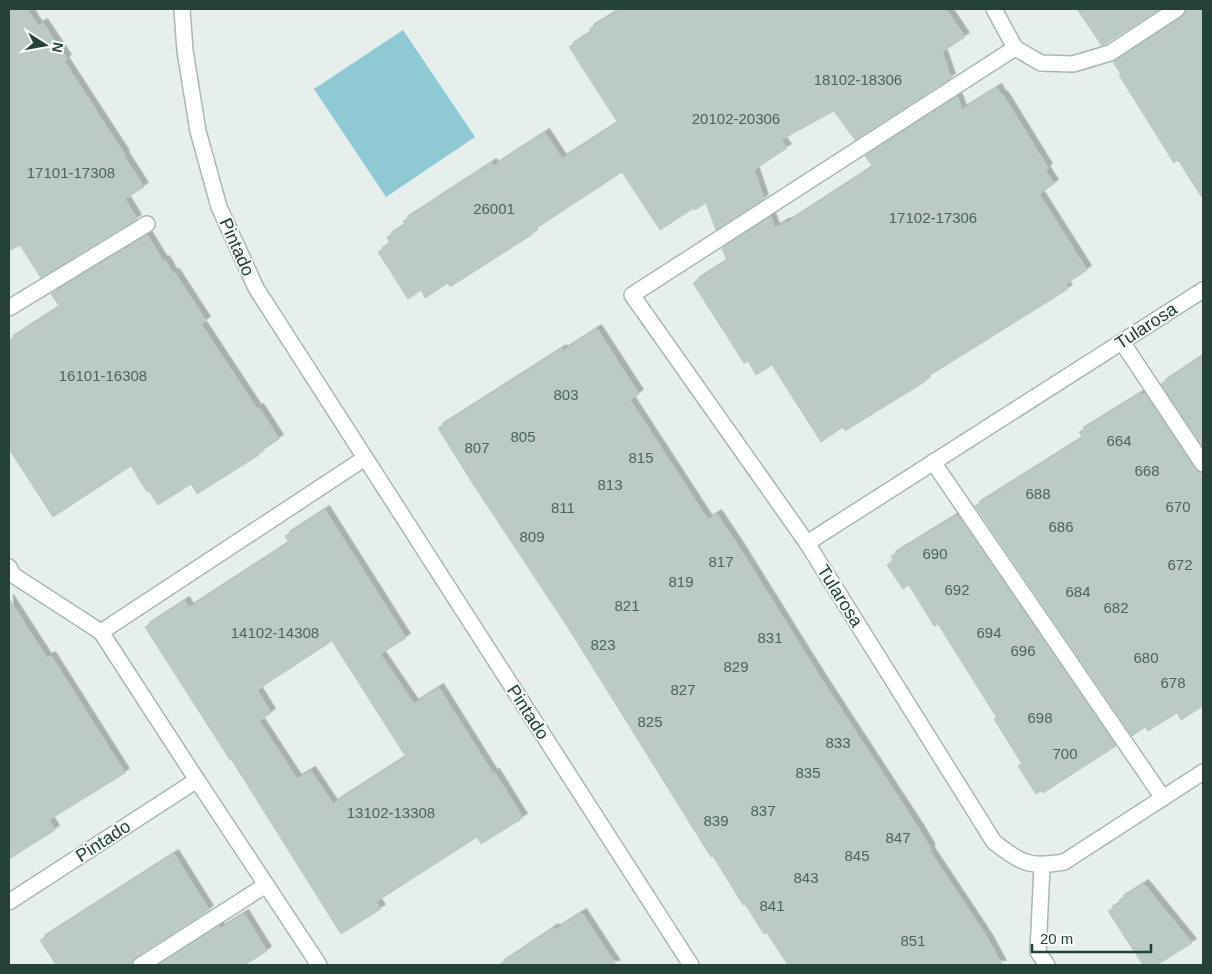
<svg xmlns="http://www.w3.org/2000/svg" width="1212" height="974" font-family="Arial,sans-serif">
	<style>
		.water { fill: #8ec9d4 }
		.building { fill: #bbcac4; stroke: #b8c9c2; fill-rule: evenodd; filter: url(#shadow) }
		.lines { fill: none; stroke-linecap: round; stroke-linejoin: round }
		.service-casing { stroke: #a8b8b2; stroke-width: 18 }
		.minor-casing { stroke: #a8b8b2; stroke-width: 18 }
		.service { stroke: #fff; stroke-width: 15 }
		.minor { stroke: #fff; stroke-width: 15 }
		.labels { text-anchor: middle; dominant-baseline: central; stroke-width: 4; stroke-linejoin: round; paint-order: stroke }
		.number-label { font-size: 15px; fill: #4a645c }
		.street-label { font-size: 18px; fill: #24423a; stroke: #f7fbf9 }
	</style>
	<defs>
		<filter id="shadow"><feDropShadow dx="4.5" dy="-4.5" stdDeviation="0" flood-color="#0004"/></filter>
	</defs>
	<rect width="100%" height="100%" fill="#e6efeb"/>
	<path class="water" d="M403,30L475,137L386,197L314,89Z"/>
	<g class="building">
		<path d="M9,9H27L38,26L43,23L67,59L64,61L125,155L124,156L144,187L125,199L137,219L41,278L20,245L9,251Z"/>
		<path d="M622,9H946L965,37L942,52L951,78L855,140L834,111L781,140L787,148L754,170L764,199L716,230L706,203L695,210L694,208L660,230L622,172L532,231L533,234L450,287L448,283L425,298L421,290L408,299L378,252L390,244L387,237L405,225L403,221L492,163L494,166L545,133L562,159L618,123L569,47L592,32L589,29Z"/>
		<path d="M1077,9H1160L1102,46Z"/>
		<path d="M1186,9H1203V199L1178,160L1174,163L1119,75L1121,74L1113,62L1182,17Z"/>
		<path d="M997,88L1002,96L1003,95L1048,168L1045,170L1054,184L1039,194L1087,270L1065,285L1068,289L924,379L926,381L845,431L843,427L821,442L772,365L756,375L748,361L744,363L693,283L727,261L722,248L771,217L775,228L786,222L787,223L873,167L865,156L957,96L962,110Z"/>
		<path d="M147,235L163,261L165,260L173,274L175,273L206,321L201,324L257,409L259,408L279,439L258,453L259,455L197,494L191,484L158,505L149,491L147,492L131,466L53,517L9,449V340L60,307L51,294Z"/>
		<path d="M597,329L639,394L630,400L708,520L717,514L739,547L820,677L919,829L931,849L929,850L988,939L1002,965H788L767,933L764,934L745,904L743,905L713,856L711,857L567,626L473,484L438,428L562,349L563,351Z"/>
		<path d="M1203,356V447L1161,384Z"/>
		<path d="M1142,393L1143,395L1145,394L1195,469L1203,473V706L1181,720L1177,713L1148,731L1145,727L1132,736L975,506L1083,438L1079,432Z"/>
		<path d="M325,510L406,638L380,654L414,704L439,688L493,774L495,773L523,818L481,844L477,837L376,902L381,909L341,934L231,759L230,760L145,627L185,601L189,608L289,543L285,536ZM332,641L406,757L333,804L311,771L297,779L259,721L271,713L257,690Z"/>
		<path d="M956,516L957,517L959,516L1116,746L1043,793L1041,791L1036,794L1018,766L1022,764L994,719L997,718L938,624L934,626L909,585L903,589L887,565L893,560L891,556Z"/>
		<path d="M9,599L47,658L51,656L125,773L49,820L55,830L9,859Z"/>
		<path d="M174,854L209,910L136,957L132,965H56L40,940Z"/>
		<path d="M1144,884L1192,943L1157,965H1143L1108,911L1121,903L1119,900Z"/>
		<path d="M582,913L616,965H499L554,928L555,930Z"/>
		<path d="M244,914L267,951L245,965H158L219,926L220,929Z"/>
	</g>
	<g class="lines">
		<defs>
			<g id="service">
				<path d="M994,9L1015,48L1041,63L1073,64L1110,53L1177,9"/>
				<path d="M1122,342L1203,464"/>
				<path d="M933,462L1163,798"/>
				<path d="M807,543L632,295L1015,48"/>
				<path d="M1042,866L1038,952L1047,965"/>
				<path d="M141,965L266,885"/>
			</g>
			<g id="minor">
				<path d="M182,9L185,51L198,131L219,207L256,288L691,965"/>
				<path d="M1203,290L807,543L994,842C1022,863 1028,868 1064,862L1203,772"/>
				<path d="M9,308L147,224"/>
				<path d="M9,567L13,575L101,632L197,780L9,902"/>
				<path d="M101,632L365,458"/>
				<path d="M197,780L319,965"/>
			</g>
		</defs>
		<use href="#service" class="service-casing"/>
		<use href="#minor" class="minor-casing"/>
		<use href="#service" class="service"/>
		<use href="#minor" class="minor"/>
	</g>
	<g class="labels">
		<g class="number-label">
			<text x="858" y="79">18102-18306</text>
			<text x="736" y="118">20102-20306</text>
			<text x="71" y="172">17101-17308</text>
			<text x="494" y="208">26001</text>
			<text x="933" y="217">17102-17306</text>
			<text x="103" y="375">16101-16308</text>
			<text x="566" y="394">803</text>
			<text x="523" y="436">805</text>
			<text x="1119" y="440">664</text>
			<text x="477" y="447">807</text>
			<text x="641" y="457">815</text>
			<text x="1147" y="470">668</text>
			<text x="610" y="484">813</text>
			<text x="1038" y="493">688</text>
			<text x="1178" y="506">670</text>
			<text x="563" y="507">811</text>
			<text x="1061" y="526">686</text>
			<text x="532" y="536">809</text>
			<text x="935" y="553">690</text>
			<text x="721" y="561">817</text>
			<text x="1180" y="564">672</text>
			<text x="681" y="581">819</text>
			<text x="957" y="589">692</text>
			<text x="1078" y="591">684</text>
			<text x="627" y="605">821</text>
			<text x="1116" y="607">682</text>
			<text x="275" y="632">14102-14308</text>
			<text x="989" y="632">694</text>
			<text x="770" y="637">831</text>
			<text x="603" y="644">823</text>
			<text x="1023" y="650">696</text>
			<text x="1146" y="657">680</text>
			<text x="736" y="666">829</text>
			<text x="1173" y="682">678</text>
			<text x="683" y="689">827</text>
			<text x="1040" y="717">698</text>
			<text x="650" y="721">825</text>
			<text x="838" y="742">833</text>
			<text x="1065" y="753">700</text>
			<text x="808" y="772">835</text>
			<text x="763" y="810">837</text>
			<text x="391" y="812">13102-13308</text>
			<text x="716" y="820">839</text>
			<text x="898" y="837">847</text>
			<text x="857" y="855">845</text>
			<text x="806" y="877">843</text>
			<text x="772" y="905">841</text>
			<text x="913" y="940">851</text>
		</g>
		<g class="street-label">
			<text transform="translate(237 247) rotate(66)">Pintado</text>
			<text transform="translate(1146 326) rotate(-33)">Tularosa</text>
			<text transform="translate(840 596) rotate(58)">Tularosa</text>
			<text transform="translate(528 712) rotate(57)">Pintado</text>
			<text transform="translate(103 841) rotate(-33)">Pintado</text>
		</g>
	</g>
	<rect width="1212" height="974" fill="none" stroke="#24423a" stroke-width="20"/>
	<g transform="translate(45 45) rotate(101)" stroke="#f7fbf9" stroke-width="4" paint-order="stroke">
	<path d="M0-4L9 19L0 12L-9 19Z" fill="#24423a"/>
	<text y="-8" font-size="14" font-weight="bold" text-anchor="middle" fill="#24423a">N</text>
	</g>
	<path d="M1032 944v8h119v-8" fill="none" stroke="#24423a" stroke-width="2.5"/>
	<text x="1040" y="944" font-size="15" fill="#24423a" stroke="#f7fbf9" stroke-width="4" paint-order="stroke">20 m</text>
</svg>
